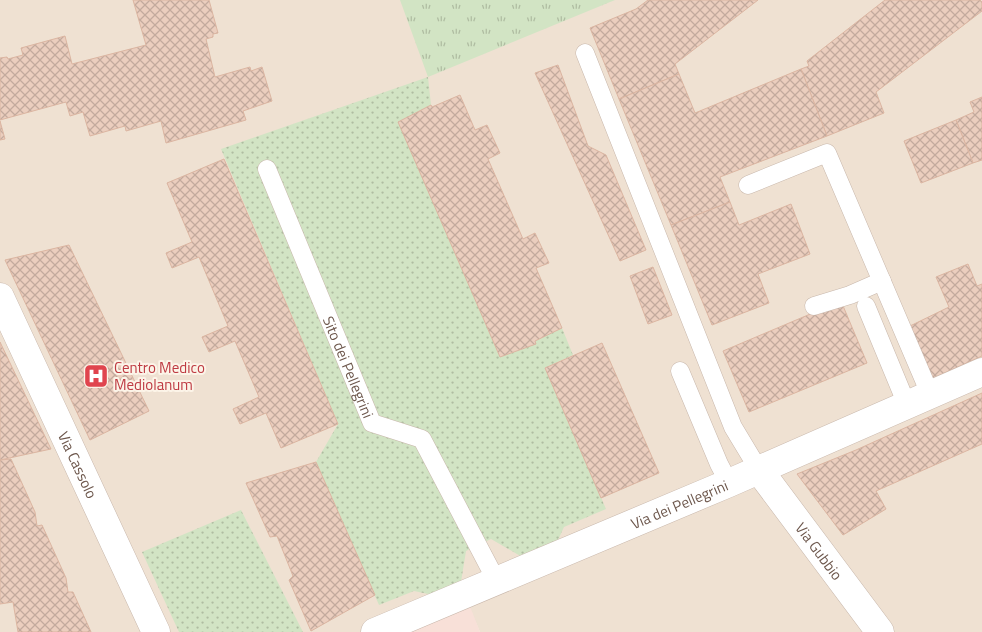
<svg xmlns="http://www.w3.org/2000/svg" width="982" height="632" font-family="'Titillium Web',sans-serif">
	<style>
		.residential { fill: #efe1d2 }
		.commercial { fill: #f8e0d8 }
		.park { fill: url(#park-tufts) }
		.garden { fill: url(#garden-dots) }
		.building { fill: url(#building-cross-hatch); stroke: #dbb5a1 }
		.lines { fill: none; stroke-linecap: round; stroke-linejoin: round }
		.lane-casing { stroke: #c8b7ab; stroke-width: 19 }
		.street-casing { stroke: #c8b7ab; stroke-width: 29 }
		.lane { stroke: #fff; stroke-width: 18 }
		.street { stroke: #fff; stroke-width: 28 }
		.labels { text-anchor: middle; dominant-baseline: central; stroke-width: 4; stroke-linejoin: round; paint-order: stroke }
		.street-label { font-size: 15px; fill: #6d574c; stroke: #fcf4e8 }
		.health-label { font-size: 15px; fill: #be3a42; stroke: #fcf4e8; text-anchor: start }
	</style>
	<defs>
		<pattern id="park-tufts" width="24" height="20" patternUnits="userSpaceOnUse" patternTransform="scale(1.25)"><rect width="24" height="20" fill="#d2e4c4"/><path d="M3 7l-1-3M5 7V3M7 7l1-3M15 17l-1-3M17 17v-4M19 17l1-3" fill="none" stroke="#afbca1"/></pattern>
		<pattern id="garden-dots" width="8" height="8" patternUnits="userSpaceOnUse" patternTransform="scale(1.25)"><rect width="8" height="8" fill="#d2e4c4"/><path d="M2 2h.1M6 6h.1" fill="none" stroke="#afbca1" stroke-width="1.8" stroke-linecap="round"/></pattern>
		<pattern id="building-cross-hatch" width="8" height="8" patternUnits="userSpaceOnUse" patternTransform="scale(1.25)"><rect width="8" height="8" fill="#ebcebe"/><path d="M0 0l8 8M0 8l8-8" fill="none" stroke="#c3aa9d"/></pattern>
	</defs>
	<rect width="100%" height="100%" fill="#f9f0e3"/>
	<path class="residential" d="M0,0H982V632H480L465,597L383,632H0Z"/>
	<path class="commercial" d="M466,596L480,632H383Z"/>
	<path class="park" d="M400,0H615L428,77Z"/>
	<g class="garden">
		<path d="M428,77L431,105L399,122L535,341L562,328L573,355L545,368L606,509L564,527L558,540L522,557L491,539L466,551L461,582L433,595L414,591L379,605L316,462L338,424L221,149Z"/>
		<path d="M241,510L303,632H179L142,552Z"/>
	</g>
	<g class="building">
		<path d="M133,0H209L218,33L213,34V37L206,39L215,77L250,67L251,71L262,67L272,101L243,111L246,120L166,143L161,121L126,131L125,126L90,136L83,112L70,116L66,102L0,120V58L7,57L8,59L23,55L21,48L65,36L72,64L146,45Z"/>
		<path d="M648,0H758L675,64L679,74L619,99L590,28L636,9Z"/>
		<path d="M885,0H980L982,2V11L876,92L884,113L827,136L801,69L809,66L807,61Z"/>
		<path d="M558,65L588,146L606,155L646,250L620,261L535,73Z"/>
		<path d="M801,69L827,136L720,177L730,202L671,225L619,99L679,74L695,113Z"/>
		<path d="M460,95L475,130L487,125L500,153L488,159L523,239L535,233L549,263L536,268L562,328L535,341L536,344L500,357L398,122L431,105L432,107Z"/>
		<path d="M982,97V160L973,163L956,120L974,112L970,102Z"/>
		<path d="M956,120L973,163L921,183L904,141Z"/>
		<path d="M0,121L5,139L0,140Z"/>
		<path d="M224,159L338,424L281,448L266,413L240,424L233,409L259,397L235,341L209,352L202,337L228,326L199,257L172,268L166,253L192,242L167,183Z"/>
		<path d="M730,202L739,225L791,204L810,254L758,274L769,303L712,325L671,225Z"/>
		<path d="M69,245L149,411L90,440L5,260Z"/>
		<path d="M968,264L977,286L982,284V356L931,379L910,326L949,307L936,277Z"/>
		<path d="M653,267L672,315L648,324L630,276Z"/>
		<path d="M841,301L867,363L749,412L723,351Z"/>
		<path d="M0,342L51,449L0,460Z"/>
		<path d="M602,343L659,473L601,498L545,368Z"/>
		<path d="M982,393V444L876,491L886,509L843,535L797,474L856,450Z"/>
		<path d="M11,459L35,512L37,526L42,525L66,578L68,592H73L91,632H18L13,602L0,604V460Z"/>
		<path d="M316,462L375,595L311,631L289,580L293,576L277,536L270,537L246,483Z"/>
	</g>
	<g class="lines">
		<defs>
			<g id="lane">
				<path d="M585,53L733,427L759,470"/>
				<path id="s1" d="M267,169L372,423L422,439L496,580"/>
				<path d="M748,185L827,153L930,394"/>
				<path d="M814,306L850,295L882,281"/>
				<path d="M866,306L907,405"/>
				<path d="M680,371L719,464L729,483"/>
			</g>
			<g id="street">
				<path id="s2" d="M0,297L156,632"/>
				<path id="s3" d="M759,470L880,632"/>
				<path id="s4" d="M375,632L729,483L982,372"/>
			</g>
		</defs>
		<use href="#lane" class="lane-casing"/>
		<use href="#street" class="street-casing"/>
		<use href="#lane" class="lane"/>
		<use href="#street" class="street"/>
	</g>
	<defs>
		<symbol id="hospital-square" viewBox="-11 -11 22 22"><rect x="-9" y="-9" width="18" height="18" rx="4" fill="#e0444e" stroke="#fcf4e8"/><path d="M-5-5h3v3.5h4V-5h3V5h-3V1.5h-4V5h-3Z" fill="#fff"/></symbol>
	</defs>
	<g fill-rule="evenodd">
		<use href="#hospital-square" x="82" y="362" width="28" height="28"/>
	</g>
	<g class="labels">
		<g class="street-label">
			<text stroke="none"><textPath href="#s1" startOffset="214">Sito dei Pellegrini</textPath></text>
			<text stroke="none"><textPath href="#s2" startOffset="185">Via Cassolo</textPath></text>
			<text stroke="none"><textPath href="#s4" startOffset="330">Via dei Pellegrini</textPath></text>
			<text stroke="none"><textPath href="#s3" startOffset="101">Via Gubbio</textPath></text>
		</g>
		<g class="health-label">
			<text x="114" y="367">Centro Medico<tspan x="114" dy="17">Mediolanum</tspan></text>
		</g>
	</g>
</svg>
